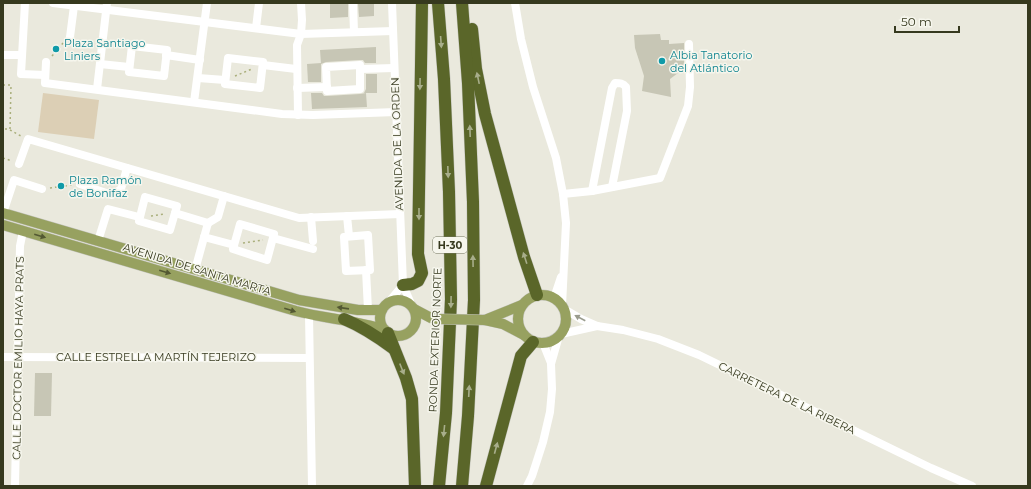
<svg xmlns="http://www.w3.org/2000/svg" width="1031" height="489" font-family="Montserrat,sans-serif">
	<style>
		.green { fill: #dccfb5 }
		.building { fill: #c7c6b5 }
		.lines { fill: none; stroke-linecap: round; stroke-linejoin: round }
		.major-casing { stroke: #c3c4bc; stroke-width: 11 }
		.highway-casing { stroke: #c3c4bc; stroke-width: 13 }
		.path { stroke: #aaaf7c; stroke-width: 1.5; stroke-dasharray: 2 3; stroke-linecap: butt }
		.minor { stroke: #fff; stroke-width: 8 }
		.major { stroke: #97a160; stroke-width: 10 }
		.highway { stroke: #5a6629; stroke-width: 12 }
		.major-bridge-casing { stroke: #c3c4bc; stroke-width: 11; stroke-linecap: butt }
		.major-bridge { stroke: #97a160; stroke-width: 10 }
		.oneway { fill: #a8ae8b }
		.oneway2 { fill: #535832 }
		.oneway3 { fill: #9a9c8e }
		.culture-dot { fill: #0f9aa8; stroke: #f6f6ed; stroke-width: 1.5 }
		.labels { text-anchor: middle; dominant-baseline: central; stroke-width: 3; stroke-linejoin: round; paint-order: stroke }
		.shield { fill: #f6f6ed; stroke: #70725c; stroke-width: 1 }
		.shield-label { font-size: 10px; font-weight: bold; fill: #36391e }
		.culture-label { font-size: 11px; fill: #0d838f; stroke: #f6f6ed; text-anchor: start }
		.street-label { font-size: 11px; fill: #36391e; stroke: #f6f6ed }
	</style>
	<rect width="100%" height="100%" fill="#eae9dd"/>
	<path class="green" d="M43,93L99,100L94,139L38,132Z"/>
	<g class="building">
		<path d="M348,3V17L330,18V4Z"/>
		<path d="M358,3H374V16L359,17Z"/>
		<path d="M660,34L661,40H669V44L684,43V73H678L670,79L671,97L642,91L644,76L635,48L634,35Z"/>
		<path d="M376,47V63H365L363,60H360L326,62L321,64L320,50Z"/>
		<path d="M321,63V82H308L307,64Z"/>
		<path d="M366,74H377V93H364L366,89Z"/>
		<path d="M311,93H322L324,96H327L360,94L366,93L367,107L312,109Z"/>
		<path d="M35,373H52L51,416H34Z"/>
	</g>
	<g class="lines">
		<defs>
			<g id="major">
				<path d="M3,213L299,300L358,310H382"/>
				<path d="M3,225L296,311C326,319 355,320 385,330"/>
				<circle cx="542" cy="319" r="24"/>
				<circle cx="398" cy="318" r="18"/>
				<path d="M414,309L431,318L439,319"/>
				<path d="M485,320L503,324L524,335"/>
				<path d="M485,320L522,305"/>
			</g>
			<g id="highway">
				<path d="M438,3L444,79L449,192L451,299L446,413L439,486"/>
				<path d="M472,29L476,69L485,114L524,257L537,295"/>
				<path d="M403,285L412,284L418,281L422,273L418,254L422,3"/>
				<path d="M344,319C363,327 378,337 394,349"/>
				<path d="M388,333L406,378L412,399L415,486"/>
				<path d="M462,486L468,416L474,300L473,202L468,83L462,3"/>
				<path d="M486,486L521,356L533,342"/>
			</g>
		</defs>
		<use href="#major" class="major-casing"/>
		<use href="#highway" class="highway-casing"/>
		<g class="path">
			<path d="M52,56L64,42"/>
			<path d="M235,76L252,69"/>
			<path d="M3,85H11L10,129H3"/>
			<path d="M10,130L21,136"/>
			<path d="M3,158L12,161"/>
			<path d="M50,188L72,185"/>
			<path d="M151,216L165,214"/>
			<path d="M243,243L263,240"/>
		</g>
		<g class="minor">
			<path d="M25,3L21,74L45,75"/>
			<path d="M53,3L301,34L393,31"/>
			<path d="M353,3L354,32"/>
			<path d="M392,3L403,285L412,306"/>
			<path d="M515,3L521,39L533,87L556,158L563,194L566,223L562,306"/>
			<path d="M256,28L259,3"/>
			<path d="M70,37L74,6"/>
			<path d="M132,46L167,50L164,76L129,72Z"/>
			<path d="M3,55H22"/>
			<path d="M166,55L200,60"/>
			<path d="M228,58L263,62L260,88L225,84Z"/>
			<path d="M46,62L45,83L282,114L313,115L396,112"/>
			<path d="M100,64L129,67"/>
			<path d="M263,65L296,69"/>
			<path d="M360,65V89L327,91L326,67Z"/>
			<path d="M360,69L394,68"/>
			<path d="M198,78L225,80"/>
			<path d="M297,88L327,87"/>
			<path d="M97,89L107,3"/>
			<path d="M194,102L207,3"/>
			<path d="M298,115L297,45L301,34L302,20L301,3"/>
			<path d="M19,164L28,139L299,218L400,214"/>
			<path d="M80,184L112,195L121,189L127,168"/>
			<path d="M592,191L612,88L615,83C620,83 623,83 626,87L627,111L612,187"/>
			<path d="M563,194L592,191L660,178L688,106L690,87L689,44"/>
			<path d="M145,197L177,206L170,230L139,221Z"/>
			<path d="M3,213L14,180L42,189"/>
			<path d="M175,213L208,223"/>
			<path d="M347,216L349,236"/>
			<path d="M311,217L313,241"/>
			<path d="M208,223L218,217L224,196"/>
			<path d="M240,224L274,234L267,260L233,249Z"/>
			<path d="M368,235L370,270L346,271L344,237Z"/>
			<path d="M204,237L234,245"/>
			<path d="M273,238L313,249"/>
			<path d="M98,241L108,209L139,217"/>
			<path d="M195,270L208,223"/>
			<path d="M366,270L368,310"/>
			<path d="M554,298L561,277"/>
			<path d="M387,304L403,285"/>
			<path d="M564,309L581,319L597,326L623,330L658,339L699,355L931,468L972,486"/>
			<path d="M309,315L312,486"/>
			<path d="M561,334L597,326"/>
			<path d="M543,343L551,363"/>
			<path d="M3,357L309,358"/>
			<path d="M15,486L20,246L23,231"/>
			<path d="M527,486L532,476L543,442L550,412L552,389L551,364L559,336"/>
		</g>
		<use href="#major" class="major"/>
		<use href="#highway" class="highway"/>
		<defs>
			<path id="major-bridge" d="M439,319L485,320"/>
		</defs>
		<use href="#major-bridge" class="major-bridge-casing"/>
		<use href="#major-bridge" class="major-bridge"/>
	</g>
	<defs><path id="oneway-solid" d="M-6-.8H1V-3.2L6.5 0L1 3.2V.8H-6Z"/></defs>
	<g class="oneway">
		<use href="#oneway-solid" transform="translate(441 42) rotate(86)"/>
		<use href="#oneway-solid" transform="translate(478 78) rotate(-102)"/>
		<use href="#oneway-solid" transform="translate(420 84) rotate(91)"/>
		<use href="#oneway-solid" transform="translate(470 131) rotate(-92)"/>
		<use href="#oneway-solid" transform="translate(448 172) rotate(88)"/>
		<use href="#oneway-solid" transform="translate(419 214) rotate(90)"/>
		<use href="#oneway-solid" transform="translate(525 258) rotate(-108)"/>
		<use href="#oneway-solid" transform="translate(473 261) rotate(-91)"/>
		<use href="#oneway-solid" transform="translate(451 302) rotate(91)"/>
		<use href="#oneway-solid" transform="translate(402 369) rotate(68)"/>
		<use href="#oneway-solid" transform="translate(469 391) rotate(-87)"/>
		<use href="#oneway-solid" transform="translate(444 431) rotate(96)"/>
		<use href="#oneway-solid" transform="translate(496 448) rotate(-75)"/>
	</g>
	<g class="oneway2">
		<use href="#oneway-solid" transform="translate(40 236) rotate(16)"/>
		<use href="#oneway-solid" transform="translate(165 272) rotate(16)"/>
		<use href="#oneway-solid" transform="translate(343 308) rotate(-172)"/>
		<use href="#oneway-solid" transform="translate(290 310) rotate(17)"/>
	</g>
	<use class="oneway3" href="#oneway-solid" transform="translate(580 318) rotate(-152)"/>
	<g class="culture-dot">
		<circle cx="56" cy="49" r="4"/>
		<circle cx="662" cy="61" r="4"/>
		<circle cx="61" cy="186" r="4"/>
	</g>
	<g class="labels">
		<rect class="shield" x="433" y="237" width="34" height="16" rx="3"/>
		<g class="shield-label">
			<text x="450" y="245">H-30</text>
		</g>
		<g class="culture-label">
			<text x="64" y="43">Plaza Santiago<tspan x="64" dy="13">Liniers</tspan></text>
			<text x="670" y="55">Albia Tanatorio<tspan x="670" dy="13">del Atlántico</tspan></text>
			<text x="69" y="180">Plaza Ramón<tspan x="69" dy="13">de Bonifaz</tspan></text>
		</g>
		<g class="street-label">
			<text transform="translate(397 144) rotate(-92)">AVENIDA DE LA ORDEN</text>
			<text transform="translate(197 269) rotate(17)">AVENIDA DE SANTA MARTA</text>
			<text transform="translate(435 340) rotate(-88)">RONDA EXTERIOR NORTE</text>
			<text x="156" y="357">CALLE ESTRELLA MARTÍN TEJERIZO</text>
			<text transform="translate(18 358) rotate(-89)">CALLE DOCTOR EMILIO HAYA PRATS</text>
			<text transform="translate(787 398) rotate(26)">CARRETERA DE LA RIBERA</text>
		</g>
	</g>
	<rect width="1031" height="489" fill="none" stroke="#36391e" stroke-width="8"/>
	<path d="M895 26v6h64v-6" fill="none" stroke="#36391e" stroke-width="2"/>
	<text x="901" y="26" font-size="12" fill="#36391e" stroke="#f6f6ed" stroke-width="3" paint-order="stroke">50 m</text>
</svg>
